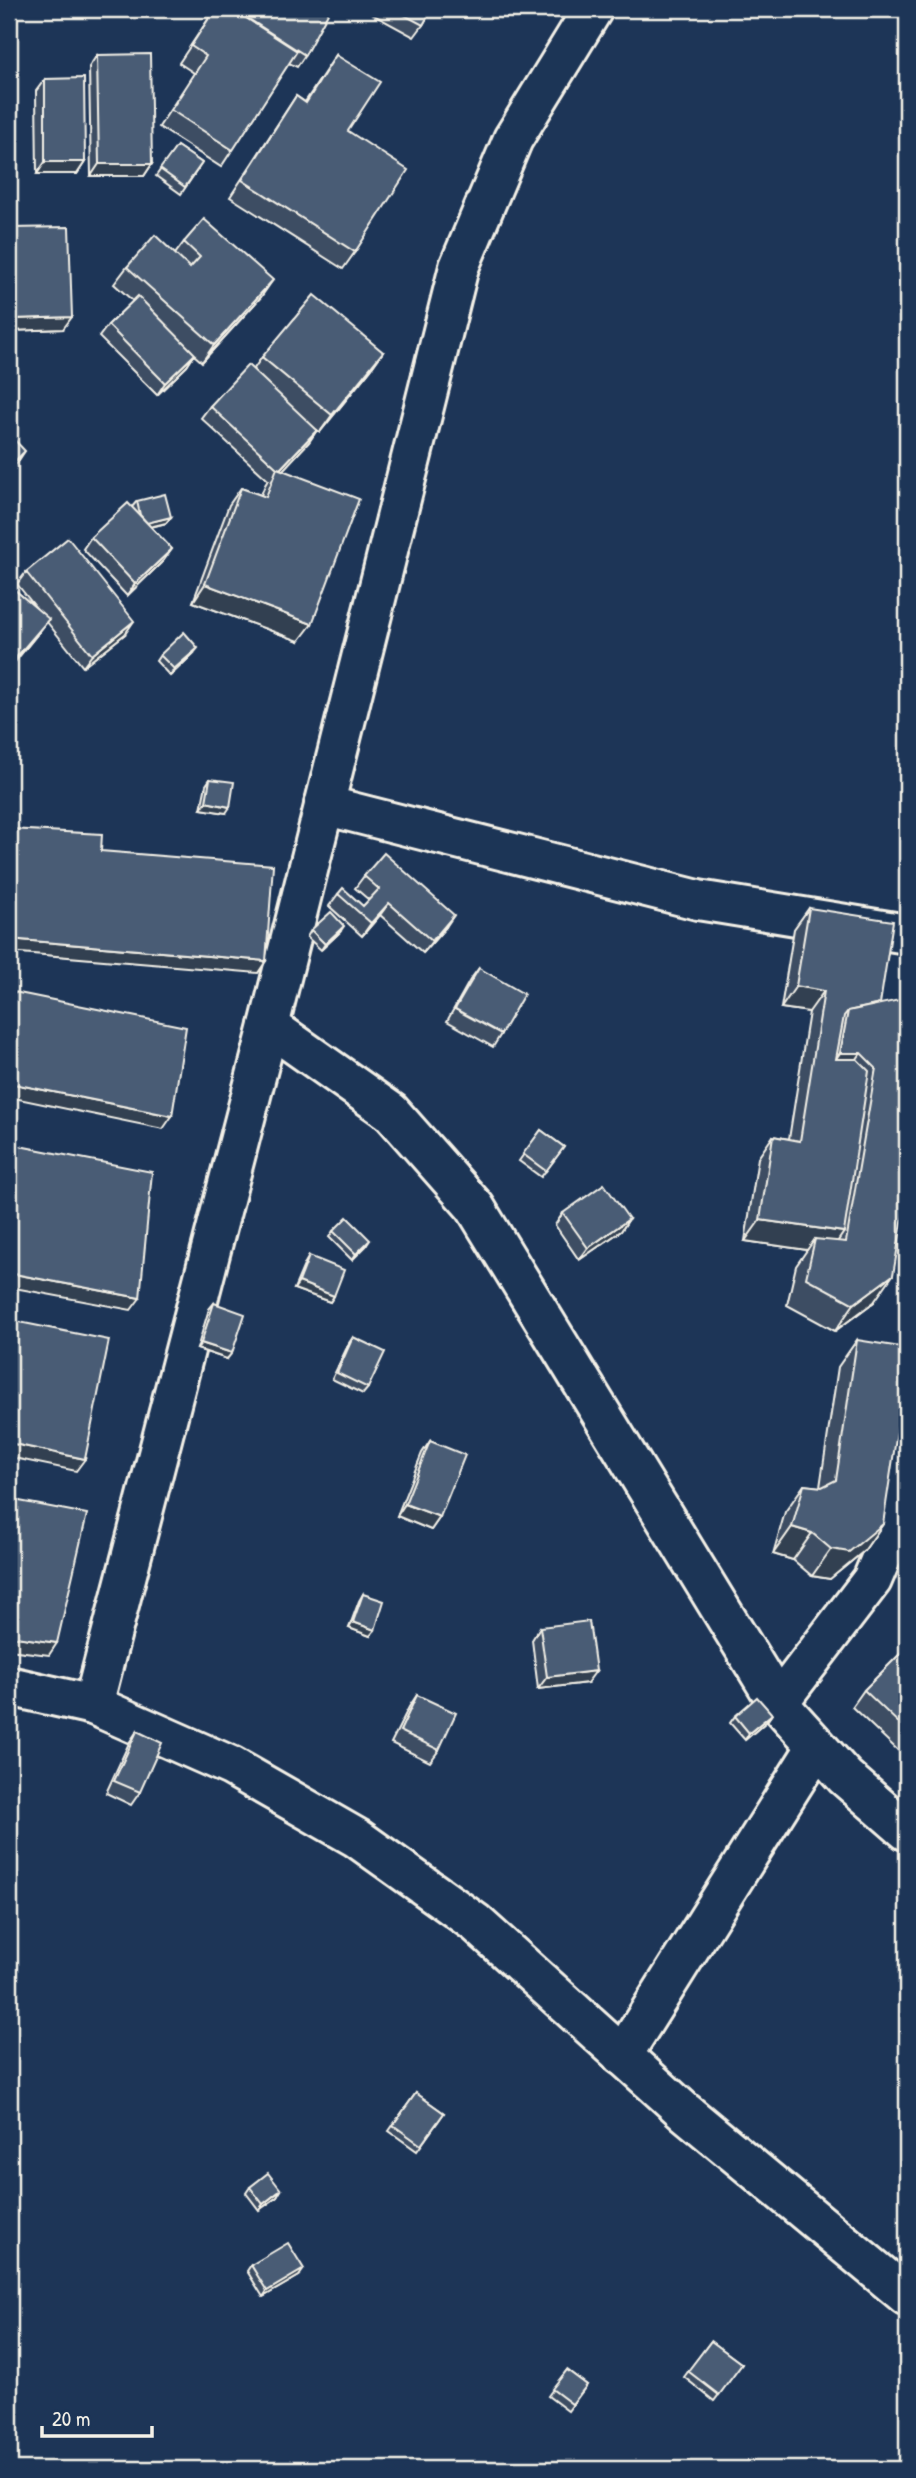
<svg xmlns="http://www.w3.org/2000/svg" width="916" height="2478" font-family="'Patrick Hand',sans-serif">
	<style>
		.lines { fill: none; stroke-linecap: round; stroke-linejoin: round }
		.minor-casing { stroke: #f4f1e8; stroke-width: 44 }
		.minor { stroke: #1d3557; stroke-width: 38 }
		.wall { fill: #3e4e64; stroke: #f4f1e8; stroke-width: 2 }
		.shaded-wall { fill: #324051; stroke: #f4f1e8; stroke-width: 2 }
		.building { fill: #485b74; stroke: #f4f1e8; stroke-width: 2 }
	</style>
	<rect width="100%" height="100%" fill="#1d3557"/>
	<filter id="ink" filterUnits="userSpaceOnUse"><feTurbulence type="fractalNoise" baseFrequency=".0143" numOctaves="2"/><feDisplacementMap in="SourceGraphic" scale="14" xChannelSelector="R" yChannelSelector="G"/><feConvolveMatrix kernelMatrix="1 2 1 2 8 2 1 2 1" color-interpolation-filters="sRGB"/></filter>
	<g filter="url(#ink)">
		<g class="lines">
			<defs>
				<g id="minor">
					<path d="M324,805L698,900L907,934"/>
					<path d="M269,1026L391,1112L475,1207L778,1703L845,1777L907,1831"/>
					<path d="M9,1686L93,1705L231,1766L357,1838L476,1923L685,2112L907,2296"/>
					<path d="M778,1703L872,1580L894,1528L895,1504L907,1438"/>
					<path d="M93,1705L269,1026L459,267L513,139L593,9"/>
					<path d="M622,2056L817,1746"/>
				</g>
			</defs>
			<use href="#minor" class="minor-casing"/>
			<use href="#minor" class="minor"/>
		</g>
		<g class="wall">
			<path d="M215,9L237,11L238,9H324L305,55L297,67L289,63L221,167L159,127L194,73L179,63Z"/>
			<path d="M370,9H432L423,25L414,37L368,12Z"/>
			<path d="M97,55L152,164L144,176H91L89,67Z"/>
			<path d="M336,55L348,131L355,252L343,269L230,197L296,96L305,102Z"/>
			<path d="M45,79L85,162L77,174H37L36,91Z"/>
			<path d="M177,146L202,163L181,194L156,176Z"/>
			<path d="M11,228L63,329L9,331V231Z"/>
			<path d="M184,242L261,297L202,362L194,355L187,366L157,395L99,337L108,325L133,301L114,284L127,267L175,254Z"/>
			<path d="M383,352L371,369L320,432L317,430L309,442L282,470L299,641L193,602L229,505L241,488L261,495L265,485L268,480L201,418L210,406L253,370L262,357Z"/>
			<path d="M137,501L171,517L166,523L151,527L172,549L163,561L127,596L83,549L91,537L132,507Z"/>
			<path d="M26,572L125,634L83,667L47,622L9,669V585L37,609L17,584Z"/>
			<path d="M193,654L170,676L156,661L160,655Z"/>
			<path d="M210,779L226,813L201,809L206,785Z"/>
			<path d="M364,876L446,927L423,953L380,915L362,936L329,906L338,894L363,906L369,900L355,888Z"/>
			<path d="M809,908L880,1004L874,1302L835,1331L787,1305L796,1266L807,1250L745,1241L758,1158L773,1136L789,1139L809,1012L781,1008L794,929Z"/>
			<path d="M311,930L340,932L321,950L307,937Z"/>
			<path d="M479,968L501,1034L493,1047L447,1021L470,980Z"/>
			<path d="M541,1130L564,1147L541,1177L519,1161Z"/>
			<path d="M563,1213L629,1219L621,1231L579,1260L555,1225Z"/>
			<path d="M333,1231L366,1246L352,1260L329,1237Z"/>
			<path d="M309,1256L334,1296L330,1302L294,1289L305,1263Z"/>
			<path d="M214,1303L227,1359L197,1349L209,1309Z"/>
			<path d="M353,1337L368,1388L363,1394L332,1379L349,1343Z"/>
			<path d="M857,1340L883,1524L864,1551L830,1579L812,1576L793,1560L773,1554L785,1512L804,1485L820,1487L838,1367Z"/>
			<path d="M430,1441L440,1517L431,1530L397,1516L422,1453Z"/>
			<path d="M363,1594L370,1636L349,1628L359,1601Z"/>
			<path d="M540,1627L587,1683L538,1689L532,1640Z"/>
			<path d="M907,1647V1759L852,1707L864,1690Z"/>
			<path d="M417,1695L439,1750L430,1762L391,1743L409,1707Z"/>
			<path d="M772,1714L767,1721L745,1740L730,1723L735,1716Z"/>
			<path d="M137,1731L140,1792L131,1805L106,1793L129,1743Z"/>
			<path d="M416,2093L444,2113L417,2151L389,2131Z"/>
			<path d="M250,2187L281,2190L277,2197L259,2210L246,2193Z"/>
			<path d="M251,2265L299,2276L263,2297L247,2271Z"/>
			<path d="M711,2341L742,2364L714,2401L684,2377Z"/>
			<path d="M567,2370L587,2385L568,2411L548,2396Z"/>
		</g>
		<g class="shaded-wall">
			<path d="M45,162H85L77,174H37Z"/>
			<path d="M99,164H152L144,176H91Z"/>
			<path d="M273,280L261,297L202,362L214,345Z"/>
			<path d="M72,317L63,329L9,331V325L13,319Z"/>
			<path d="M383,352L371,369L320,432L332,415Z"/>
			<path d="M195,354L187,366L157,395L165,383Z"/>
			<path d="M317,430L309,442L271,483L279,470Z"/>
			<path d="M25,451L17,463L9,471V467Z"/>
			<path d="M171,517L166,523L137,530L142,524Z"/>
			<path d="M172,549L163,561L127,596L135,584Z"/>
			<path d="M205,584L312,624L299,641L193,602Z"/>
			<path d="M49,619L40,631L9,669L13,661Z"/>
			<path d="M134,621L125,634L83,667L92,655Z"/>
			<path d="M198,648L193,654L170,676L174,669Z"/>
			<path d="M206,802L230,807L226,813L201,809Z"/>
			<path d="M389,903L380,915L362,936L371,923Z"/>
			<path d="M454,915L446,927L423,953L432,941Z"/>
			<path d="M344,926L340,932L321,950L325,944Z"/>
			<path d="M9,939L266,961L258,973L9,952Z"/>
			<path d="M796,986L824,991L809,1012L781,1008Z"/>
			<path d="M840,1053H861L842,1081L821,1080Z"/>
			<path d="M9,1083L172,1116L163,1129L9,1097Z"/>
			<path d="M629,1219L621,1231L579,1260L588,1248Z"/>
			<path d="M760,1220L844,1232L829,1254L815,1239L807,1250L745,1241Z"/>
			<path d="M370,1240L366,1246L352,1260L356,1254Z"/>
			<path d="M9,1273L140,1298L131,1310L9,1287Z"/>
			<path d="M893,1275L874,1302L835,1331L854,1304Z"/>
			<path d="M299,1282L334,1296L330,1302L294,1289Z"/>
			<path d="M201,1343L232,1353L227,1359L197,1349Z"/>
			<path d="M9,1443L85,1459L76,1471L9,1457Z"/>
			<path d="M405,1504L440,1517L431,1530L397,1516Z"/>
			<path d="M883,1524L864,1551L830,1579L812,1576L831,1549Z"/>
			<path d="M792,1527L812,1533L793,1560L773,1554Z"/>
			<path d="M353,1622L375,1630L370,1636L349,1628Z"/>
			<path d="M9,1636L57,1643L49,1655L9,1650Z"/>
			<path d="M596,1671L587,1683L538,1689L547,1677Z"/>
			<path d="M772,1714L767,1721L745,1740L749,1733Z"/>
			<path d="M281,2190L277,2197L259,2210L263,2204Z"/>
			<path d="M304,2269L299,2276L263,2297L267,2291Z"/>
		</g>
		<g class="building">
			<path d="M215,9H232L297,51L233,150L171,110L206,56L191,46Z"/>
			<path d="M240,9H324L329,11L305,55L238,12Z"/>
			<path d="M393,9H432L423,25Z"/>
			<path d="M150,54L152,164H99L97,55Z"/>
			<path d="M336,55L380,82L348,131L408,170L355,252L242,180L296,96L306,103Z"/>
			<path d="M84,78L85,162H45V79Z"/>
			<path d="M177,146L202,163L185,187L160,169Z"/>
			<path d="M204,219L273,280L214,345L127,267L155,235L190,268L200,257L184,242Z"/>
			<path d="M69,227L72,317L13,319L11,228Z"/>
			<path d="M314,295L383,352L332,415L262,357Z"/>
			<path d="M138,296L195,354L165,383L108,325Z"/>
			<path d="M248,365L317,430L280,469L277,468L210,406Z"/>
			<path d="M9,434L25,451L9,467Z"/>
			<path d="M277,468L359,499L312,624L205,584L241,488L266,497Z"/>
			<path d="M165,494L171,517L147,523L140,515L137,501Z"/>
			<path d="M128,503L172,549L135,584L91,537Z"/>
			<path d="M68,538L134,621L92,655L26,572Z"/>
			<path d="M9,585L49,619L13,661L9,658Z"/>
			<path d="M184,632L198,648L174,669L160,655Z"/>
			<path d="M210,779L234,782L230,807L206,802Z"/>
			<path d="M9,829L102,834L101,851L273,865L266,961L9,939Z"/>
			<path d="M384,853L454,915L432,941L389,903L371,923L338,894L343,888L363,906L379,889L364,876Z"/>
			<path d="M809,908L893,921L880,1004L848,1011L844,1016L836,1059H857L869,1071L844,1232L760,1220L773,1136L800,1141L824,991L796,986Z"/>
			<path d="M331,912L344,926L325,944L311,930Z"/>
			<path d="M479,968L524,994L501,1034L455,1009Z"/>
			<path d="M9,991L186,1027L172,1116L9,1083Z"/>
			<path d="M899,1000L907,1010V1193L893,1275L854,1304L806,1278L815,1239L846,1242L876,1068L861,1053H840L848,1011Z"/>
			<path d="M541,1130L564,1147L546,1171L523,1154Z"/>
			<path d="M9,1144L152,1172L140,1298L9,1273Z"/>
			<path d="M604,1184L629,1219L588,1248L563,1213Z"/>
			<path d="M347,1217L370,1240L356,1254L333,1231Z"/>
			<path d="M309,1256L344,1270L334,1296L299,1282Z"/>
			<path d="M214,1303L245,1314L232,1353L201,1343Z"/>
			<path d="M9,1320L109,1340L85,1459L9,1443Z"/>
			<path d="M353,1337L385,1352L368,1388L337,1373Z"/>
			<path d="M857,1340L907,1348V1366L883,1524L849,1552L831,1549L812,1533L792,1527L804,1485L822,1487L836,1480Z"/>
			<path d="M430,1441L465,1455L440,1517L405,1504Z"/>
			<path d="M9,1499L87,1514L57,1643L9,1636Z"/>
			<path d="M363,1594L384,1601L375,1630L353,1622Z"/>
			<path d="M589,1621L596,1671L547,1677L540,1627Z"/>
			<path d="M907,1647V1731L864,1690Z"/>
			<path d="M417,1695L456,1713L439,1750L400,1731Z"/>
			<path d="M757,1697L772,1714L749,1733L735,1716Z"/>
			<path d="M137,1731L162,1743L140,1792L114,1781Z"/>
			<path d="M416,2093L444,2113L421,2145L393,2125Z"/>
			<path d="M268,2173L281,2190L263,2204L250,2187Z"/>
			<path d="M288,2243L304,2269L267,2291L251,2265Z"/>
			<path d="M711,2341L742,2364L719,2395L688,2371Z"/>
			<path d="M567,2370L587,2385L572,2404L552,2389Z"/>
		</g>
	</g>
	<rect width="916" height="2478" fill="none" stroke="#1d3557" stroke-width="35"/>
	<rect x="18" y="18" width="881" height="2443" fill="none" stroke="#f4f1e8" stroke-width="2.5" filter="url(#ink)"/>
	<path d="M42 2426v10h110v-10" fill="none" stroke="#f4f1e8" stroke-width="3.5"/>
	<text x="52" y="2426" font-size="21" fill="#f4f1e8" stroke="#1d3557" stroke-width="5" paint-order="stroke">20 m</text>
</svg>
